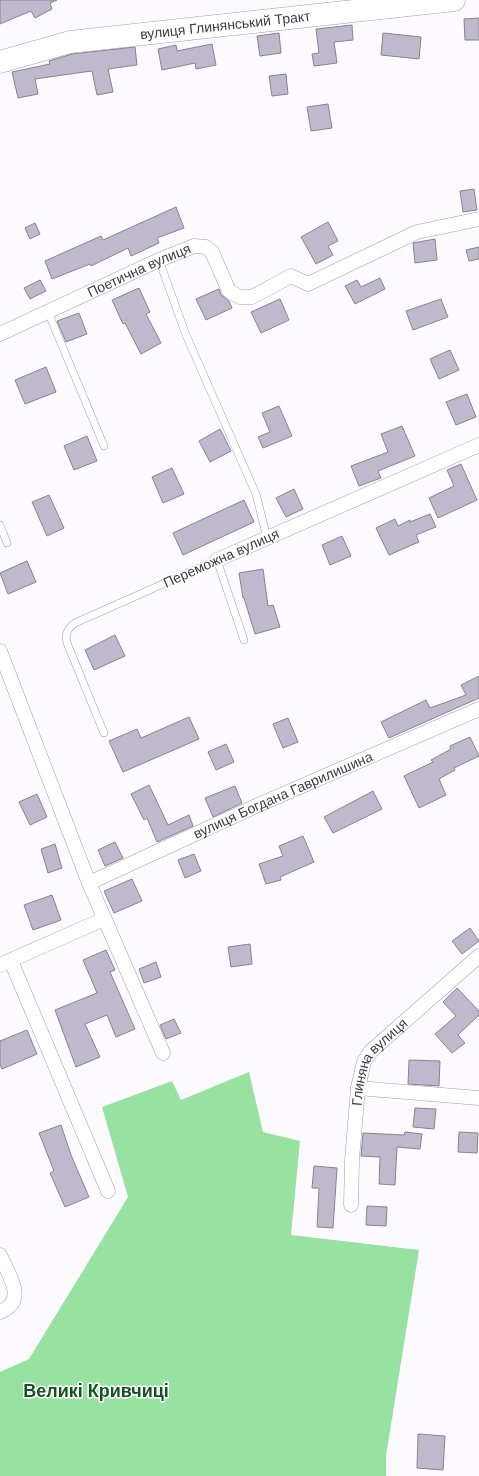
<svg xmlns="http://www.w3.org/2000/svg" width="479" height="1476" font-family="Arial,sans-serif">
	<style>
		.forest { fill: #97e2a0 }
		.building { fill: #c0b8cc; stroke: #888294 }
		.lines { fill: none; stroke-linecap: round; stroke-linejoin: round }
		.service-casing { stroke: #a29bae; stroke-width: 8 }
		.minor-casing { stroke: #a29bae; stroke-width: 15 }
		.primary-casing { stroke: #a29bae; stroke-width: 23 }
		.service { stroke: #fff; stroke-width: 7 }
		.minor { stroke: #fff; stroke-width: 14 }
		.primary { stroke: #fff; stroke-width: 22 }
		.labels { text-anchor: middle; dominant-baseline: central; stroke-width: 3; stroke-linejoin: round; paint-order: stroke }
		.street-label { font-size: 14px; fill: #3d3a42; stroke: #fff }
		.district-label { font-size: 18px; font-weight: bold; fill: #135222; stroke: #fff }
	</style>
	<rect width="100%" height="100%" fill="#fcfafe"/>
	<path class="forest" d="M249,1072L263,1132L300,1141L291,1235L419,1250L386,1456V1476H0V1372L29,1359L128,1197L102,1107L172,1081L181,1100Z"/>
	<g class="building">
		<path d="M0,0H57L50,3L52,9L35,18L31,11L0,24Z"/>
		<path d="M479,18V40H465L464,19Z"/>
		<path d="M352,25L353,40L334,42L337,63L314,66L312,54L319,53L316,29Z"/>
		<path d="M279,33L281,53L260,56L257,36Z"/>
		<path d="M383,33L421,37L419,59L381,55Z"/>
		<path d="M212,44L216,65L196,69L195,63L162,70L158,49L176,45L177,51Z"/>
		<path d="M135,47L137,65L108,69L113,92L97,95L92,71L84,72L35,79L38,94L18,98L12,72L50,64L49,61L72,54Z"/>
		<path d="M286,74L288,94L272,96L269,76Z"/>
		<path d="M328,104L332,128L311,131L307,107Z"/>
		<path d="M474,189L477,210L463,212L460,191Z"/>
		<path d="M176,207L184,228L157,238L159,243L131,256L128,248L91,266L90,264L52,279L45,261L101,236L103,240Z"/>
		<path d="M328,222L338,241L328,246L333,255L316,264L301,237Z"/>
		<path d="M35,223L40,234L30,239L25,228Z"/>
		<path d="M435,239L437,260L415,263L413,243Z"/>
		<path d="M479,247V259L469,261L466,250Z"/>
		<path d="M380,278L385,289L355,304L345,286L357,280L361,287Z"/>
		<path d="M40,280L46,291L30,299L24,288Z"/>
		<path d="M139,288L150,312L146,314L161,343L141,354L125,323L123,324L112,300Z"/>
		<path d="M219,289L221,295L229,301L232,308L206,320L196,299Z"/>
		<path d="M280,299L289,320L261,333L251,312Z"/>
		<path d="M441,299L448,317L413,330L406,311Z"/>
		<path d="M79,313L87,334L66,342L57,321Z"/>
		<path d="M450,350L459,370L439,379L430,359Z"/>
		<path d="M46,367L56,392L25,404L15,380Z"/>
		<path d="M467,394L476,417L456,425L446,402Z"/>
		<path d="M279,406L292,436L263,448L258,437L270,432L262,413Z"/>
		<path d="M402,426L415,456L378,471L381,478L359,486L351,466L388,452L381,434Z"/>
		<path d="M220,429L231,451L210,462L199,441Z"/>
		<path d="M87,436L97,461L74,470L64,446Z"/>
		<path d="M461,464L477,500L438,518L429,498L454,486L447,470Z"/>
		<path d="M172,468L184,494L163,503L152,477Z"/>
		<path d="M294,489L303,509L286,517L276,498Z"/>
		<path d="M49,495L64,528L47,536L32,502Z"/>
		<path d="M244,500L254,522L183,555L173,533Z"/>
		<path d="M430,514L436,527L416,535L419,542L389,555L376,528L395,519L398,526L410,520V522Z"/>
		<path d="M342,536L351,556L330,565L322,545Z"/>
		<path d="M27,561L36,582L8,594L0,573Z"/>
		<path d="M263,569L268,606L273,605L280,627L255,634L244,598H243L239,573Z"/>
		<path d="M115,635L125,656L94,670L85,650Z"/>
		<path d="M479,676V698L389,738L381,722L426,700L430,708L466,695L461,685Z"/>
		<path d="M189,717L199,739L123,772L109,741L137,729L141,738Z"/>
		<path d="M288,718L298,742L283,748L273,724Z"/>
		<path d="M470,737L479,756L454,768L455,770L439,779L446,795L419,808L404,776L433,762L431,760L451,749L450,746Z"/>
		<path d="M226,744L234,762L216,770L208,752Z"/>
		<path d="M149,785L168,825L189,815L193,826L157,842L147,818L144,820L131,794Z"/>
		<path d="M235,786L242,803L213,817L205,798Z"/>
		<path d="M373,791L382,809L333,833L324,817Z"/>
		<path d="M37,794L47,817L30,825L19,802Z"/>
		<path d="M303,836L314,862L280,877L281,880L266,884L259,864L283,856L279,846Z"/>
		<path d="M115,842L123,858L105,866L98,850Z"/>
		<path d="M55,844L62,868L48,873L41,849Z"/>
		<path d="M194,854L201,871L185,878L178,860Z"/>
		<path d="M132,879L142,901L114,913L104,891Z"/>
		<path d="M52,895L61,920L33,930L24,905Z"/>
		<path d="M470,928L479,941L462,954L452,941Z"/>
		<path d="M250,944L252,964L231,967L228,947Z"/>
		<path d="M106,950L115,970L110,972L135,1029L116,1037L107,1015L85,1024L100,1057L76,1067L55,1010L97,993L83,960Z"/>
		<path d="M156,962L161,977L144,983L139,969Z"/>
		<path d="M457,988L479,1011V1015L458,1035L465,1043L452,1053L435,1034L456,1016L443,1002Z"/>
		<path d="M174,1019L181,1033L166,1039L160,1025Z"/>
		<path d="M27,1030L37,1054L2,1069L0,1064V1041Z"/>
		<path d="M409,1060L440,1061L439,1086L408,1084Z"/>
		<path d="M415,1108L436,1109L434,1129L413,1127Z"/>
		<path d="M61,1125L71,1155L89,1197L65,1207L50,1173L54,1171L39,1133Z"/>
		<path d="M405,1132L422,1134L420,1149L397,1147L395,1185L379,1184L380,1157L361,1156L363,1133L404,1135Z"/>
		<path d="M459,1132L478,1133L477,1153L458,1152Z"/>
		<path d="M314,1166L337,1168L333,1228L317,1227L319,1188H312Z"/>
		<path d="M367,1206L387,1207L386,1226L366,1225Z"/>
		<path d="M418,1434L445,1436L443,1470L417,1468Z"/>
	</g>
	<g class="lines">
		<defs>
			<g id="service">
				<path d="M159,260L186,335L256,494L267,538"/>
				<path d="M48,312L104,446"/>
				<path d="M0,525L7,543"/>
				<path d="M104,733L67,643C65,634 67,629 75,623L217,560L244,640"/>
			</g>
			<g id="minor">
				<path id="s1" d="M0,334L159,260L194,246L206,247L212,252L229,291L240,297H252L291,276L308,284L417,232L479,219"/>
				<path d="M217,560L479,445"/>
				<path d="M0,651L89,883L163,1053"/>
				<path id="s2" d="M89,883L256,806L479,709"/>
				<path d="M11,961L108,1191"/>
				<path d="M0,965L104,919"/>
				<path d="M358,1088L479,1098"/>
				<path id="s3" d="M351,1205L352,1160L358,1088L364,1062L371,1051L479,956"/>
				<path d="M0,1255C9,1276 28,1300 0,1312"/>
			</g>
			<g id="primary">
				<path id="s4" d="M0,62L70,42L454,0"/>
			</g>
		</defs>
		<use href="#service" class="service-casing"/>
		<use href="#minor" class="minor-casing"/>
		<use href="#primary" class="primary-casing"/>
		<use href="#service" class="service"/>
		<use href="#minor" class="minor"/>
		<use href="#primary" class="primary"/>
	</g>
	<g class="labels">
		<g class="street-label">
			<text stroke="none"><textPath href="#s4" startOffset="229">вулиця Глинянський Тракт</textPath></text>
			<text stroke="none"><textPath href="#s1" startOffset="153">Поетична вулиця</textPath></text>
			<text transform="translate(221 558) rotate(-24)">Переможна вулиця</text>
			<text stroke="none"><textPath href="#s2" startOffset="213">вулиця Богдана Гаврилишина</textPath></text>
			<text stroke="none"><textPath href="#s3" startOffset="151">Глиняна вулиця</textPath></text>
		</g>
		<g class="district-label">
			<text x="96" y="1391">Великі Кривчиці</text>
		</g>
	</g>
</svg>
